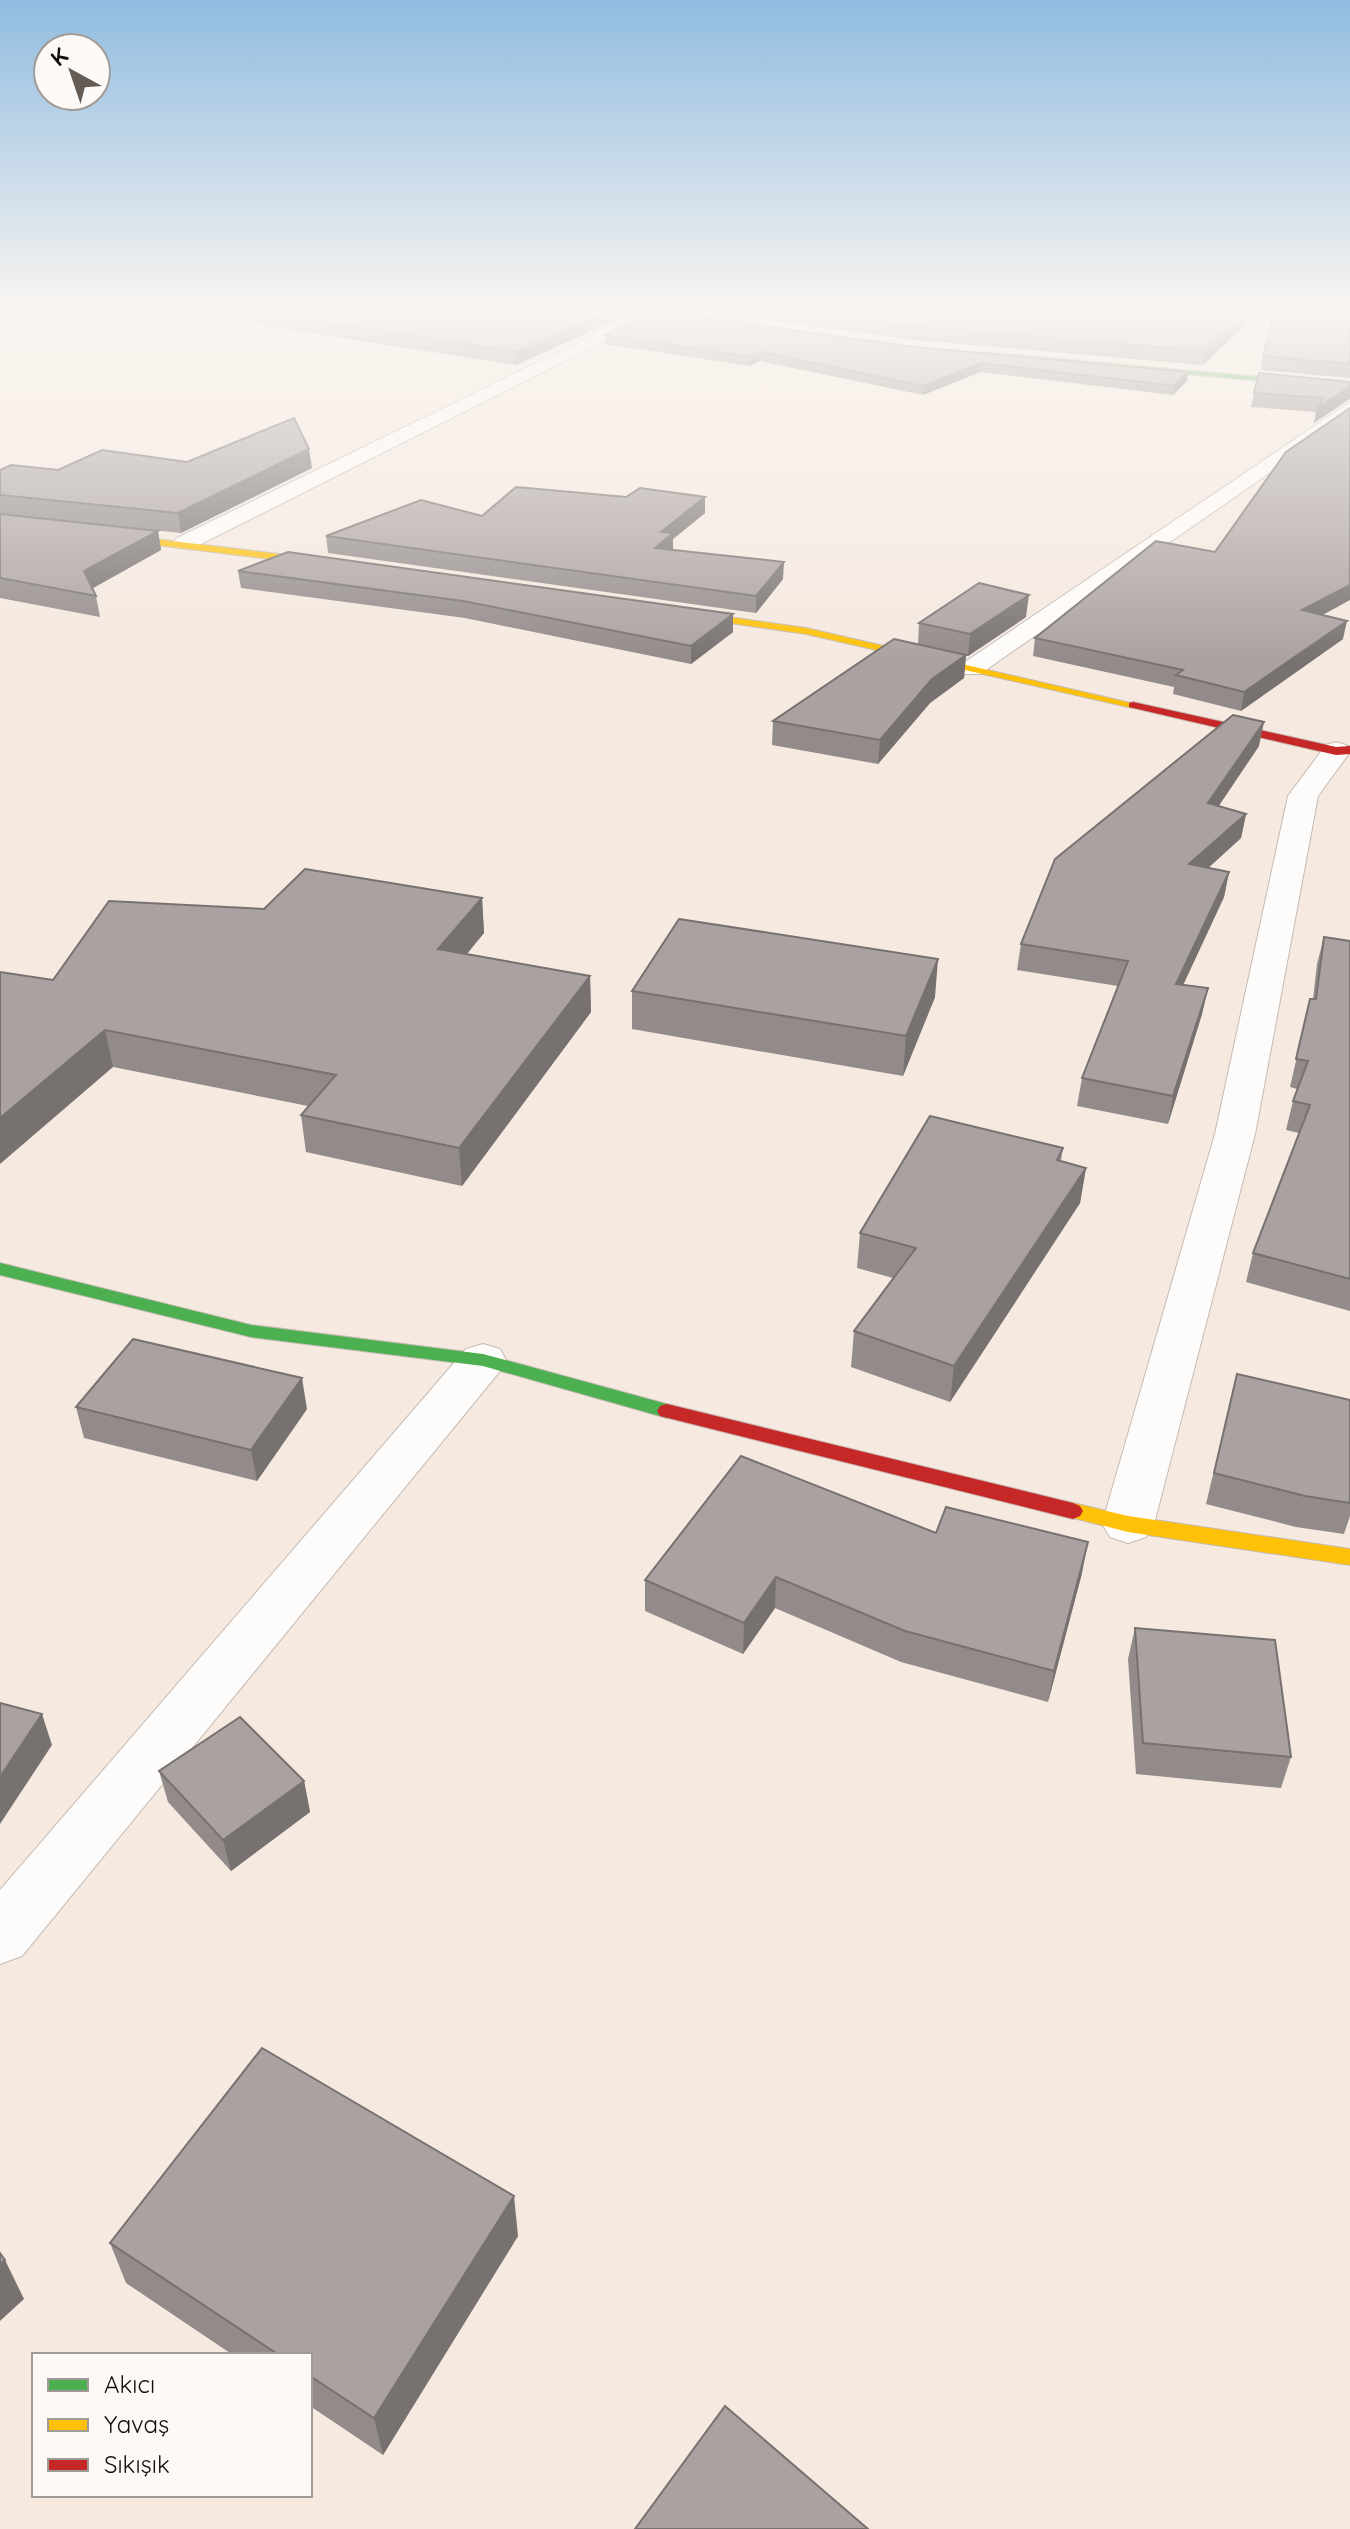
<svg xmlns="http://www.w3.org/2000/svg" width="1350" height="2529" font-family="Quicksand,sans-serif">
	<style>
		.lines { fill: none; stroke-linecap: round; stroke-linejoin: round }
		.street-casing { stroke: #c5bbb5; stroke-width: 2 }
		.fast-casing { stroke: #c5bbb5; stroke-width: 2 }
		.slow-casing { stroke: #c5bbb5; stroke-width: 2 }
		.jam-casing { stroke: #c5bbb5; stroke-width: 2 }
		.street { fill: #fefcfa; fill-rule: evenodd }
		.fast { fill: #4caf50; fill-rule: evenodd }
		.slow { fill: #ffc107; fill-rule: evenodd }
		.jam { fill: #c62828; fill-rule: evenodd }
		.wall { fill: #928b8a }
		.shaded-wall { fill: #777170 }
		.building { fill: #aaa2a0; stroke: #777170; stroke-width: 2 }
	</style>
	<rect width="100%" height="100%" fill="#f5e9e0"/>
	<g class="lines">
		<defs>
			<g id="street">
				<path d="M647,309L665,311L193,548H177L173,543L177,538Z"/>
				<path d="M1350,402V417L980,674H960L956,668Z"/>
				<path d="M1336,742L1346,745L1350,752L1318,796L1255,1134L1154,1524L1146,1537L1128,1543L1110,1537L1102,1524L1215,1134L1288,796L1326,745Z"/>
				<path d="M483,1344L500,1349L506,1360L500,1371L22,1956L0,1964V1890L466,1349Z"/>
			</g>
			<g id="fast">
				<path d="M986,352L1350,385V389L983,356Z"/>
				<path d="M0,1263L251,1325L483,1354L674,1406L677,1411L674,1416L667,1418L483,1366L251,1337L0,1275Z"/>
			</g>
			<g id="slow">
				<path d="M0,520L335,561L340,564L335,567L0,526Z"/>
				<path d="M672,609L806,628L1139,705L1133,708L806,634L668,614V610Z"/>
				<path d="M1073,1503L1128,1516L1350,1549V1565L1128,1532L1066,1516L1063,1511L1066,1506Z"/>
			</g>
			<g id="jam">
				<path d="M630,309H646L786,329L782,331Z"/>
				<path d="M1133,702L1336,747L1350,746V754L1336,755L1129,707V703Z"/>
				<path d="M667,1404L1073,1503L1080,1506L1083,1511L1080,1516L1073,1519L660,1416L657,1411L660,1406Z"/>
			</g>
		</defs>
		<use href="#street" class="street-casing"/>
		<use href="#fast" class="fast-casing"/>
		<use href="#slow" class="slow-casing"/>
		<use href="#jam" class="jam-casing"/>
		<use href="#street" class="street"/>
		<use href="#fast" class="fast"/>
		<use href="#slow" class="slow"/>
		<use href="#jam" class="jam"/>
	</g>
	<g class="wall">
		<path d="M174,309H629V314L516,365L252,324V320Z"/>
		<path d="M687,309H1261L1203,365L915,340Z"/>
		<path d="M1350,309V378L1261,370L1263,356Z"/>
		<path d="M605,335L915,347L1187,381L1173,395L980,372L923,395L760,361L750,366L605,344Z"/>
		<path d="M1350,382L1314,423L1316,412L1251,407L1254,393Z"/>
		<path d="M187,462L312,468L181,533L0,514V470H58Z"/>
		<path d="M626,497H705V513L673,539V550L783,579L756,613L328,553L326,536Z"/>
		<path d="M0,514L158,531L161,550L92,588L96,596L100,617L0,598Z"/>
		<path d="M1215,552L1322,615L1343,639L1241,711L1173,694L1174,687L1033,656L1035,638Z"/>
		<path d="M238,571L733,614V632L691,664L465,618L241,588Z"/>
		<path d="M1026,617L968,656H966L964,678L930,703L878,764L772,745L773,721L918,644L919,623Z"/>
		<path d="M1259,746L1218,806L1246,814L1241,838L1208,868L1229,872L1224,897L1183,985L1208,988L1202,1014L1168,1124L1077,1106L1082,1078L1118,986L1017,970L1021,944Z"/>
		<path d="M482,898L484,933L467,954L590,976L591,1012L462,1186L306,1152L301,1115L308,1106L113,1067L53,980L264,909Z"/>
		<path d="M1324,937L1350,941V1311L1246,1282L1253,1253L1299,1133L1286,1130L1293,1101L1297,1089L1290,1087L1310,999H1313L1317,964Z"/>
		<path d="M632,991L935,997L903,1076L632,1029Z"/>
		<path d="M1063,1148L1061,1161L1086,1168L1080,1203L950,1402L851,1367L854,1331L893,1278L857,1268L860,1233Z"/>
		<path d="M1237,1374L1350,1400V1516L1344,1534L1296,1527L1206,1504Z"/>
		<path d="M76,1407L307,1409L257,1481L84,1438Z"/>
		<path d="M936,1533L1082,1573L1048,1702L901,1662L775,1608L743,1654L645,1611V1580Z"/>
		<path d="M1135,1628L1291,1757L1281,1788L1136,1774L1128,1659Z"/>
		<path d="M159,1771L304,1781L310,1812L231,1871L168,1802Z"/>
		<path d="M518,2236L383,2455L310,2406V2355H233L126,2283L110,2243Z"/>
	</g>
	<g class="shaded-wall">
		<path d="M613,309H629V314L516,365V352Z"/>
		<path d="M1250,309H1261L1203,365L1205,351Z"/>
		<path d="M761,352L760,361L750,366V357Z"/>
		<path d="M981,363L980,372L923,395V386Z"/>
		<path d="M1188,372L1187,381L1173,395L1174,386Z"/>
		<path d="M1350,387V399L1314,423L1317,408Z"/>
		<path d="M309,449L312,468L181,533L178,513Z"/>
		<path d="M705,497V513L673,539V550L655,548L661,532Z"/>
		<path d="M158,531L161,550L88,591L84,571Z"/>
		<path d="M784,562L783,579L756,613V596Z"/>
		<path d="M1350,585V600L1299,628L1302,610Z"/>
		<path d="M1029,595L1026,617L968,656L970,634Z"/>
		<path d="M733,614V632L691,664V646Z"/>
		<path d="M1347,621L1343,639L1241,711L1244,692Z"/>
		<path d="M966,655L964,678L930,703L878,764L880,740L932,679Z"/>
		<path d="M1264,722L1259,746L1204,828L1208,803Z"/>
		<path d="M1246,814L1241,838L1184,890L1189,864Z"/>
		<path d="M1229,872L1224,897L1171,1011L1176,984Z"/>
		<path d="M482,898L484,933L441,984L438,949Z"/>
		<path d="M938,959L935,997L903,1076L906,1036Z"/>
		<path d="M590,976L591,1012L462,1186L459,1148Z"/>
		<path d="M1208,988L1202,1014L1168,1124L1173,1096Z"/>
		<path d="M105,1030L113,1067L0,1164V1118Z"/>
		<path d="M1086,1168L1080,1203L950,1402L954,1366Z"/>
		<path d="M302,1378L307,1409L257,1481L251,1450Z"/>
		<path d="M1088,1542L1082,1573L1048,1702L1054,1671Z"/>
		<path d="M776,1577L775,1608L743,1654L744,1623Z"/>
		<path d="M42,1714L52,1745L0,1824V1777Z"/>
		<path d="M304,1781L310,1812L231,1871L223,1840Z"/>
		<path d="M514,2196L518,2236L383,2455L374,2418Z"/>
		<path d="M5,2260L24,2299L0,2321V2264Z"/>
	</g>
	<g class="building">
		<path d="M258,309H613L516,352L251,311Z"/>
		<path d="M782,309H1250L1205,351L916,327Z"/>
		<path d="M1275,309H1350V364L1263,356Z"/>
		<path d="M654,311L915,347L1188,372L1174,386L981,363L923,386L761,352L750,357L605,335Z"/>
		<path d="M1259,373L1350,382V387L1317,408L1324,398L1254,393Z"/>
		<path d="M1350,408V585L1302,610L1347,621L1244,692L1176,675L1183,670L1035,638L1156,541L1215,552L1286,452Z"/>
		<path d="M294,418L309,449L178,513L0,495V470L11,465L58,470L102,450L187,462Z"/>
		<path d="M516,487L626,497L640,488L705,497L661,532L673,533L655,548L784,562L756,596L326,536L421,500L482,516Z"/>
		<path d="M0,514L158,531L84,571L96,596L0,578Z"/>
		<path d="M288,552L733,614L691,646L463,601L238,571Z"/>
		<path d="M979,583L1029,595L970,634L919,623Z"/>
		<path d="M894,639L966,655L932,679L880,740L773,721Z"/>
		<path d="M1233,715L1264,722L1208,803L1246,814L1189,864L1229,872L1176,984L1208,988L1173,1096L1082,1078L1128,961L1021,944L1055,859Z"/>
		<path d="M305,869L482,898L438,949L590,976L459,1148L301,1115L336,1075L105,1030L0,1118V972L53,980L109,901L264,909Z"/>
		<path d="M679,919L938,959L906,1036L632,991Z"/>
		<path d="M1324,937L1350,941V1279L1253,1253L1310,1105L1293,1101L1308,1061L1296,1059L1310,999H1316Z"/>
		<path d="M930,1116L1063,1148L1057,1160L1086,1168L954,1366L854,1331L916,1248L860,1233Z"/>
		<path d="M133,1339L302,1378L251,1450L76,1407Z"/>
		<path d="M1237,1374L1350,1400V1503L1305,1496L1214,1473Z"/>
		<path d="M741,1456L936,1533L946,1507L1088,1542L1054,1671L905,1631L776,1577L744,1623L645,1580Z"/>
		<path d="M1135,1628L1275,1640L1291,1757L1143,1743Z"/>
		<path d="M0,1703L42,1714L0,1777Z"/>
		<path d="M240,1717L304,1781L223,1840L159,1771Z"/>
		<path d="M262,2048L514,2196L374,2418L310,2376V2355H279L110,2243Z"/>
		<path d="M0,2253L5,2260L0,2264Z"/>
		<path d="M725,2406L868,2529H635Z"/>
	</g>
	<linearGradient id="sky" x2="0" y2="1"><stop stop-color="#90bce0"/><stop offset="0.47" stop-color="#faf5f1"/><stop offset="1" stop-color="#faf5f1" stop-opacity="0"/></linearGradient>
	<rect width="1350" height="663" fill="url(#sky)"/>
	<rect x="32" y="2353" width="280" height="144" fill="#fdf9f6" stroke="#a09b97" stroke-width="2"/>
	<rect x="48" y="2379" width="40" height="12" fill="#4caf50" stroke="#a09b97" stroke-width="2"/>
	<text x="104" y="2393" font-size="24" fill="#150e09">Akıcı</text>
	<rect x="48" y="2419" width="40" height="12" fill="#ffc107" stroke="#a09b97" stroke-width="2"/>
	<text x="104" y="2433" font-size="24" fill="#150e09">Yavaş</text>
	<rect x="48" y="2459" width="40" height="12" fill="#c62828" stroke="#a09b97" stroke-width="2"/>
	<text x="104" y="2473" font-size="24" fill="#150e09">Sıkışık</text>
	<g transform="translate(72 72) rotate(320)"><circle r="38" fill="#fdf9f6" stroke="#a09b97" stroke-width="2"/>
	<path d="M0-6L14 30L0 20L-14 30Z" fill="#635b54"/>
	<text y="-12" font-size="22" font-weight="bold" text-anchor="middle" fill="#150e09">K</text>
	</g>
</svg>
